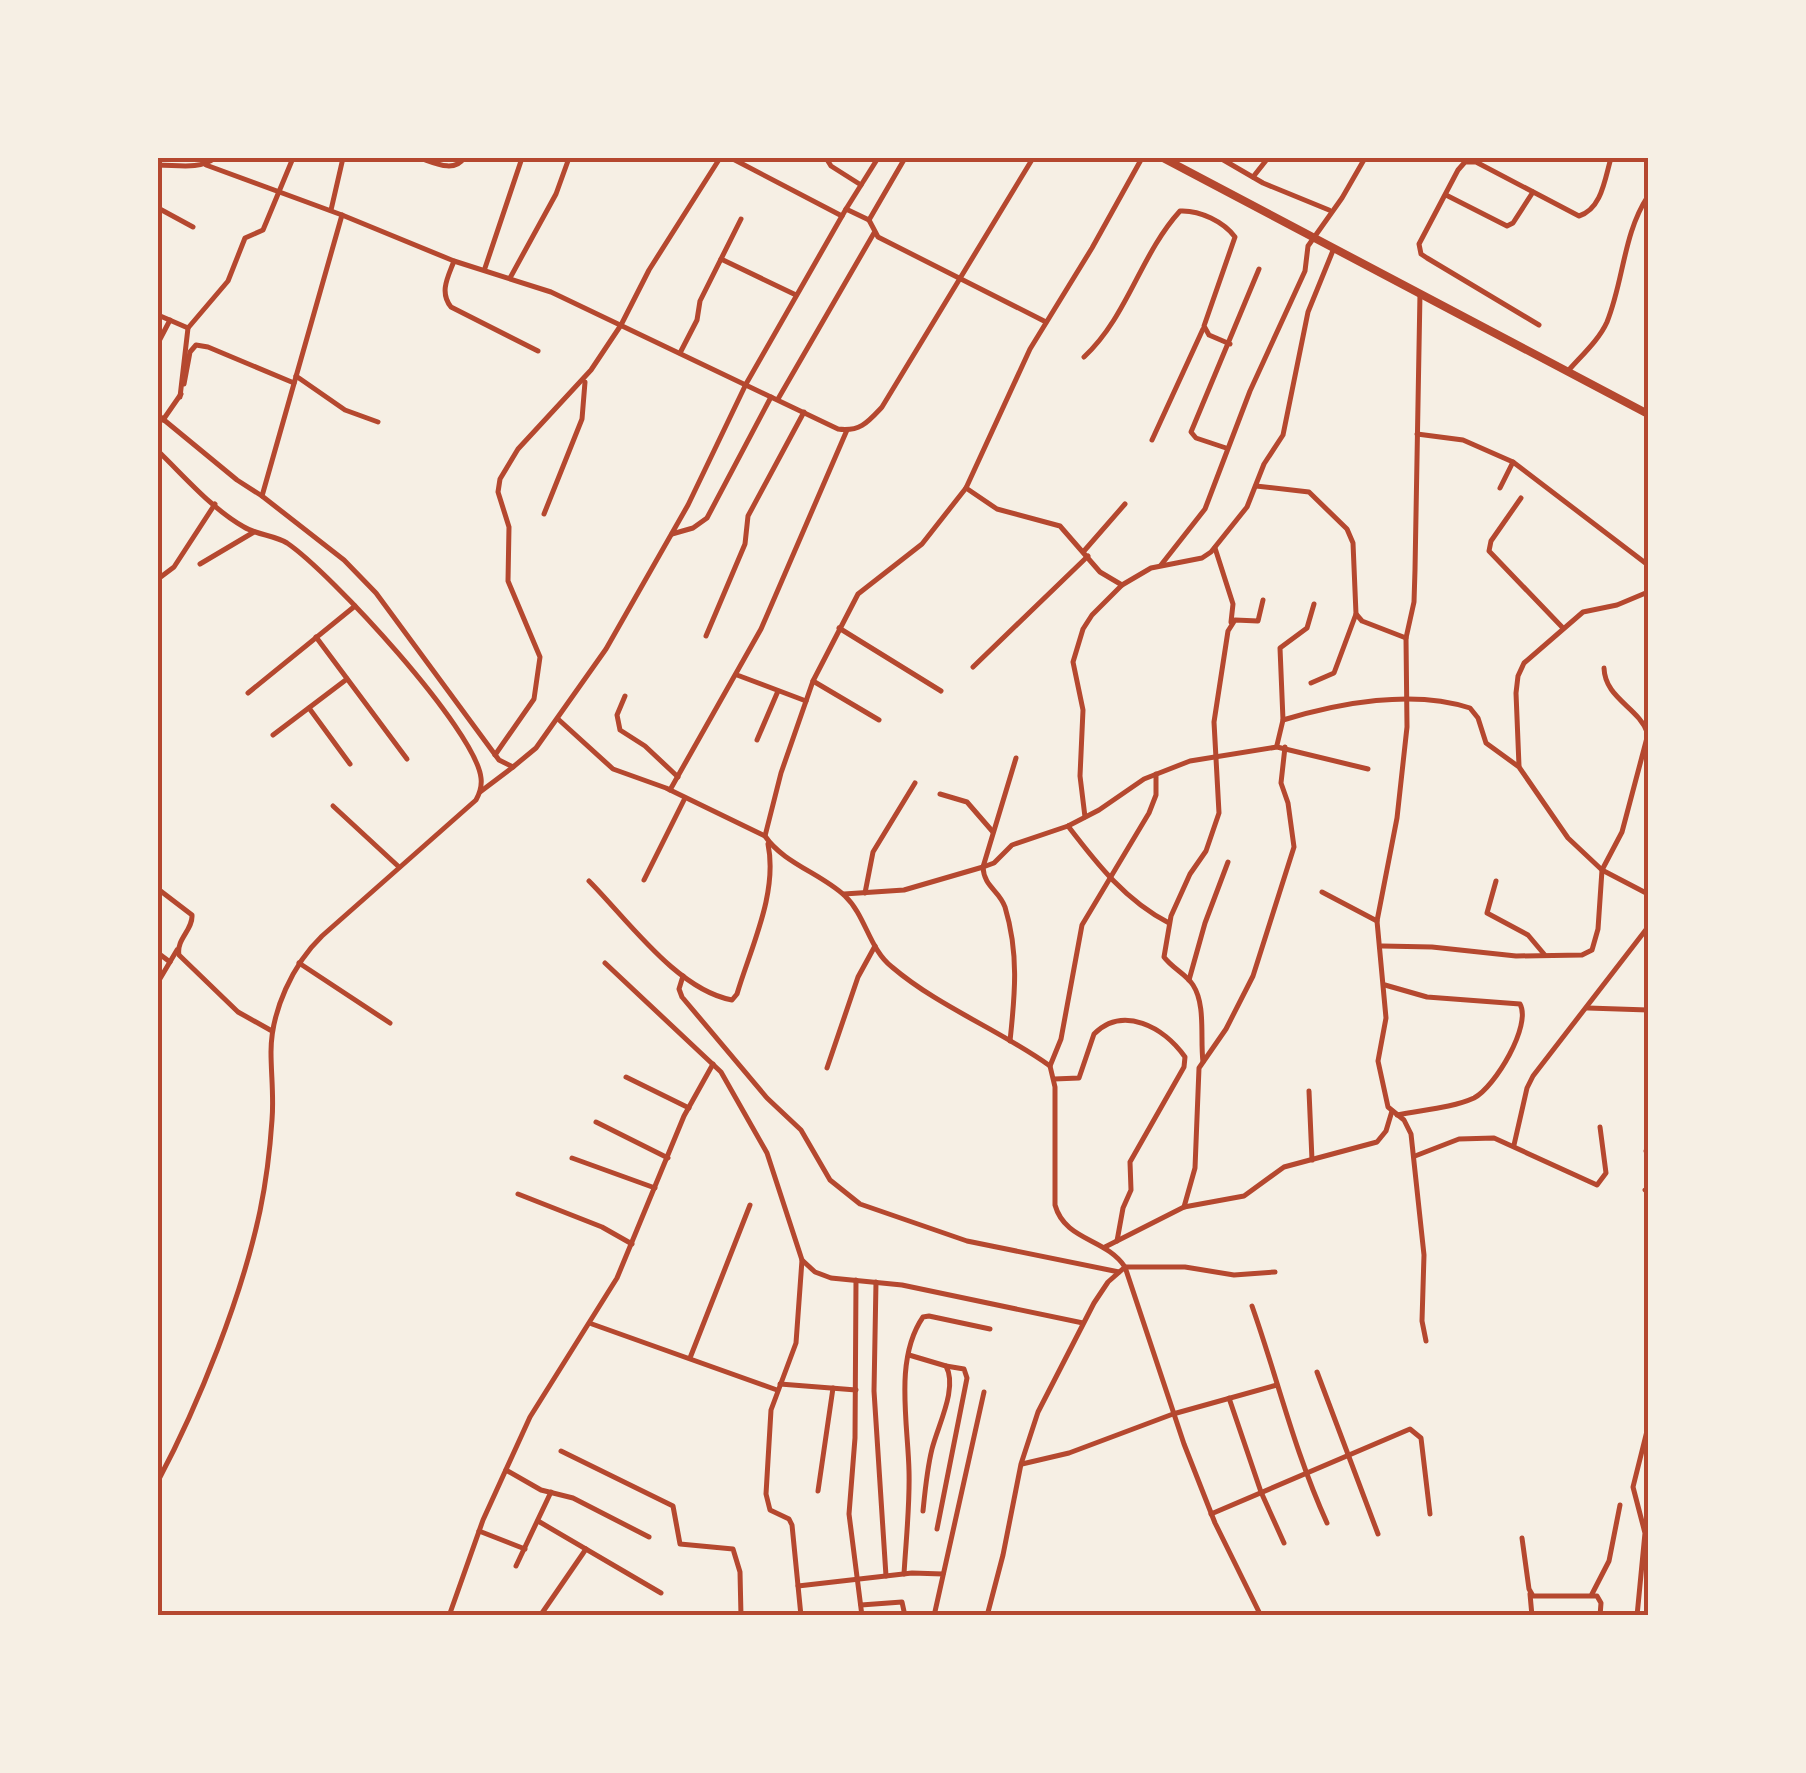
<svg xmlns="http://www.w3.org/2000/svg" width="1806" height="1773" font-family="Commissioner,sans-serif">
	<style>
		.lines { fill: none; stroke-linecap: round; stroke-linejoin: round }
		.minor { stroke: #b5482f; stroke-width: 5 }
		.secondary { stroke: #b5482f; stroke-width: 8 }
		.neatline { fill: none; stroke: #b5482f; stroke-width: 4 }
	</style>
	<rect width="100%" height="100%" fill="#f6efe4"/>
	<g class="lines">
		<g class="minor">
			<path d="M420,158C435,163 454,173 464,158"/>
			<path d="M731,158L842,216L846,209L869,220L878,237L1046,322"/>
			<path d="M826,158L831,166L861,185"/>
			<path d="M1142,158L1092,248L1030,349L966,488L922,544L858,594L813,681L781,773L765,836C783,863 822,874 845,896C866,916 869,949 892,967C939,1007 1000,1030 1050,1066L1055,1087V1205C1065,1241 1106,1238 1125,1267L1184,1444L1215,1523L1261,1616"/>
			<path d="M1220,158L1263,183L1329,210"/>
			<path d="M158,165C178,165 199,170 215,158"/>
			<path d="M206,165L342,215L454,261L551,292L838,429C860,432 868,422 882,407L1033,158"/>
			<path d="M1253,177L1268,158"/>
			<path d="M1446,195L1507,226L1513,223L1533,192"/>
			<path d="M158,208L193,227"/>
			<path d="M846,209L878,158"/>
			<path d="M331,210L343,158"/>
			<path d="M342,215L262,496L344,560L376,593L499,760L513,767L536,748L606,649L688,505L746,384L842,216"/>
			<path d="M869,220L905,158"/>
			<path d="M721,259L796,295"/>
			<path d="M454,261C448,277 439,292 451,307L538,351"/>
			<path d="M485,268L522,158"/>
			<path d="M510,278L556,194L569,158"/>
			<path d="M1420,293L1415,570L1414,602L1406,638L1407,727L1397,818L1377,921L1386,1018L1378,1061L1388,1107L1404,1120L1411,1134L1424,1255L1422,1321L1426,1341"/>
			<path d="M158,315L188,328"/>
			<path d="M1539,325L1427,258L1421,254L1419,244L1458,170L1465,162H1476L1579,216C1602,209 1605,178 1611,158"/>
			<path d="M158,343L170,320"/>
			<path d="M680,353L697,320L700,301L741,219"/>
			<path d="M1084,357C1128,316 1140,255 1180,211C1200,210 1224,222 1235,237L1204,326L1209,335L1230,344"/>
			<path d="M1568,371C1581,356 1599,340 1607,322C1624,280 1623,234 1648,196"/>
			<path d="M296,376L345,410L378,422"/>
			<path d="M184,384L190,352L196,345L208,347L294,383"/>
			<path d="M180,397L188,328L228,281L245,238L263,230L293,158"/>
			<path d="M778,399L874,233"/>
			<path d="M158,415L237,480L262,496"/>
			<path d="M163,420L181,394"/>
			<path d="M1417,434L1463,440L1513,462L1648,565"/>
			<path d="M1152,440L1203,329"/>
			<path d="M1226,448L1196,438L1191,432L1259,269"/>
			<path d="M158,451C184,476 212,509 244,527C257,535 274,535 287,543C330,572 476,730 481,778C482,786 480,793 476,800L322,936C293,964 271,1011 271,1052C271,1074 274,1097 272,1120C270,1150 266,1182 260,1211C242,1296 199,1404 158,1481"/>
			<path d="M1256,486L1309,492L1347,529L1353,543L1356,614L1362,621L1406,638"/>
			<path d="M966,488L997,509L1060,526L1100,572L1122,585"/>
			<path d="M1500,488L1513,462"/>
			<path d="M1521,498L1491,541L1489,551L1562,627"/>
			<path d="M544,514L582,419L585,382"/>
			<path d="M672,534L693,528L707,518L771,397"/>
			<path d="M1215,548L1233,604L1231,622"/>
			<path d="M1084,551L1125,504"/>
			<path d="M200,564L254,532"/>
			<path d="M1161,565L1205,509L1250,391L1305,271L1308,246L1342,198L1365,158"/>
			<path d="M158,579L174,567L215,504"/>
			<path d="M839,628L941,691"/>
			<path d="M706,636L745,544L748,516L804,412"/>
			<path d="M316,637L407,759"/>
			<path d="M973,667L1088,556"/>
			<path d="M737,675L806,701"/>
			<path d="M813,681L879,720"/>
			<path d="M1311,683L1334,673L1356,614"/>
			<path d="M248,693L355,606"/>
			<path d="M625,696L617,715L620,730L645,746L678,777"/>
			<path d="M309,708L350,764"/>
			<path d="M558,719L613,769L666,788L765,836"/>
			<path d="M1283,720L1280,648L1307,628L1314,604"/>
			<path d="M273,735L347,679"/>
			<path d="M757,740L778,691"/>
			<path d="M1277,745L1283,720C1339,703 1413,689 1470,708L1478,718L1486,743L1519,767L1568,838L1602,870L1648,894"/>
			<path d="M495,755L534,699L540,657L508,581L509,527L498,492L500,479L518,449L591,370L621,325L649,270L720,158"/>
			<path d="M1519,766L1516,693L1518,676L1524,663L1583,612L1617,605L1648,592"/>
			<path d="M670,790L761,629L847,430"/>
			<path d="M480,792L513,767"/>
			<path d="M940,794L967,802L993,832"/>
			<path d="M333,806L399,867"/>
			<path d="M1085,817L1080,776L1083,710L1073,662L1083,629L1092,615L1122,585L1151,568L1202,558L1211,552L1247,507L1264,464L1283,435L1308,312L1334,248"/>
			<path d="M1068,826C1097,864 1126,901 1169,923"/>
			<path d="M644,880L685,798"/>
			<path d="M589,881C627,919 677,990 732,1000L737,994C751,947 778,893 768,844"/>
			<path d="M1496,881L1487,913L1528,935L1544,954"/>
			<path d="M158,889L192,915C193,930 176,939 179,955L238,1012L272,1031"/>
			<path d="M1322,892L1377,921"/>
			<path d="M865,893L873,852L915,783"/>
			<path d="M844,894L904,890L983,867L994,863L1012,845L1068,826L1099,810L1144,779L1190,761L1277,747L1368,769"/>
			<path d="M1382,946L1432,947L1516,956L1582,955L1592,950L1598,929L1602,870L1622,832L1648,734C1639,707 1605,699 1604,668"/>
			<path d="M158,953L170,962"/>
			<path d="M299,963L390,1023"/>
			<path d="M605,963L721,1072L767,1153L802,1260L815,1272L831,1278L902,1285L1083,1323"/>
			<path d="M683,976L679,989L682,997L767,1098L801,1130L830,1180L860,1204L967,1241L1119,1272"/>
			<path d="M1189,980L1205,923L1228,862"/>
			<path d="M158,982L177,950"/>
			<path d="M1385,985L1427,997L1520,1004C1532,1025 1495,1087 1474,1098C1452,1108 1421,1110 1397,1115"/>
			<path d="M1588,1008L1648,1010"/>
			<path d="M1010,1041C1015,995 1019,953 1005,907C999,890 984,887 983,867L1016,758"/>
			<path d="M1203,1062C1200,1038 1206,1005 1193,985C1186,974 1172,968 1164,957L1171,916L1190,874L1206,851L1219,813L1214,722L1228,631L1235,620L1258,621L1263,600"/>
			<path d="M1050,1066L1061,1039L1082,925L1149,813L1156,795V774"/>
			<path d="M827,1068L858,977L875,946"/>
			<path d="M626,1077L689,1108"/>
			<path d="M1054,1079L1079,1078L1094,1034C1123,1005 1164,1027 1185,1057L1184,1067L1130,1162L1131,1190L1123,1208L1117,1241"/>
			<path d="M1309,1091L1312,1160"/>
			<path d="M596,1122L668,1158"/>
			<path d="M1514,1145L1527,1088L1533,1076L1648,927"/>
			<path d="M1646,1151H1648"/>
			<path d="M1415,1156L1459,1139L1494,1138L1597,1185L1606,1173L1600,1127"/>
			<path d="M572,1158L655,1188"/>
			<path d="M1645,1190L1648,1189"/>
			<path d="M518,1194L602,1227L632,1244"/>
			<path d="M1184,1207L1195,1168L1199,1068L1226,1029L1253,976L1294,847L1288,803L1281,783L1285,747"/>
			<path d="M1105,1247L1184,1207L1244,1196L1284,1167L1377,1142L1386,1131L1392,1111"/>
			<path d="M856,1280L855,1438L849,1514L862,1616"/>
			<path d="M876,1282L874,1391L886,1576"/>
			<path d="M1252,1306C1278,1380 1294,1450 1327,1523"/>
			<path d="M592,1324L777,1390"/>
			<path d="M909,1355L946,1366C958,1388 938,1425 932,1449C927,1469 925,1491 923,1511"/>
			<path d="M690,1358L750,1205"/>
			<path d="M1317,1372L1378,1534"/>
			<path d="M780,1384L856,1390"/>
			<path d="M1229,1398L1261,1492L1284,1543"/>
			<path d="M561,1451L673,1506L680,1544L733,1549L740,1572L741,1616"/>
			<path d="M1022,1464L1069,1453L1173,1414L1277,1385"/>
			<path d="M506,1470L541,1490L573,1498L649,1537"/>
			<path d="M818,1491L833,1388"/>
			<path d="M1211,1514L1410,1429L1421,1438L1430,1514"/>
			<path d="M538,1521L661,1593"/>
			<path d="M937,1529L967,1378L964,1369L946,1366"/>
			<path d="M479,1531L525,1549"/>
			<path d="M1522,1538L1529,1589L1533,1596H1597L1601,1603L1600,1616"/>
			<path d="M516,1566L551,1492"/>
			<path d="M904,1574C906,1540 910,1505 909,1471C908,1423 894,1359 923,1317L929,1316L990,1329"/>
			<path d="M798,1586L912,1573L943,1574"/>
			<path d="M1530,1594L1532,1616"/>
			<path d="M1592,1594L1609,1561L1620,1505"/>
			<path d="M861,1605L902,1602L905,1616"/>
			<path d="M449,1616L483,1520L530,1417L617,1278L684,1116L713,1064"/>
			<path d="M540,1616L586,1549"/>
			<path d="M801,1616L792,1525L789,1519L770,1510L766,1494L771,1410L796,1343L802,1260"/>
			<path d="M934,1616L984,1392"/>
			<path d="M987,1616L1003,1555L1021,1464L1038,1412L1094,1303L1108,1282L1125,1267H1185L1234,1275L1275,1272"/>
			<path d="M1637,1616L1645,1533L1633,1487L1648,1427"/>
		</g>
		<path class="secondary" d="M1163,158L1648,414"/>
	</g>
	<rect width="1806" height="1773" fill="none" stroke="#f6efe4" stroke-width="320"/>
	<rect x="160" y="160" width="1486" height="1453" class="neatline"/>
</svg>
